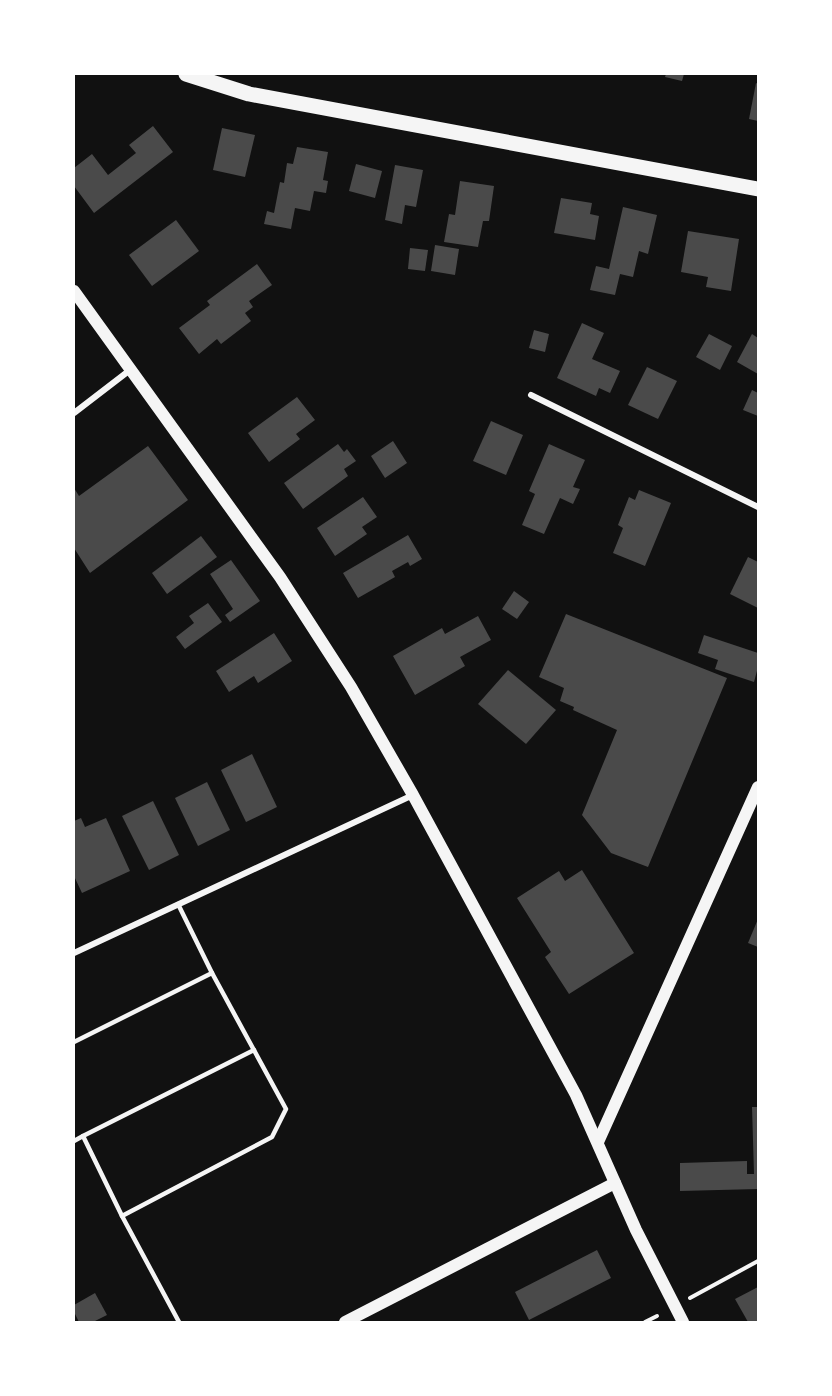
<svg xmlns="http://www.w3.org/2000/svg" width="832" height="1396" font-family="'Golos Text',sans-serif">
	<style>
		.building { fill: #4a4a4a }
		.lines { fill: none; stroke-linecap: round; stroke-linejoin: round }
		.path { stroke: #f5f5f5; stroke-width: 4 }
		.service { stroke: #f5f5f5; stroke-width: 4.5 }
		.minor { stroke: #f5f5f5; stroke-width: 6 }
		.secondary { stroke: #f5f5f5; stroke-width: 12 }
		.primary { stroke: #f5f5f5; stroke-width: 15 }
	</style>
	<rect width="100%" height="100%" fill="#111"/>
	<g class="building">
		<path d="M666,74H684L682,81L665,77Z"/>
		<path d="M756,83L758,84V121L749,119Z"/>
		<path d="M153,126L173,152L94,213L74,186V168L92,154L108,175L136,153L129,145Z"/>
		<path d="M222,128L255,135L245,177L213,170Z"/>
		<path d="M297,147L328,152L323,180L328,181L326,193L314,191L310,211L295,208L291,229L264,224L267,211L274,213L280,182L284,183L287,163L293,164Z"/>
		<path d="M356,164L382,171L375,198L349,191Z"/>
		<path d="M395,165L423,170L416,207L405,205L402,224L385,220Z"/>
		<path d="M460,181L494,186L489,221H483L478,247L444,242L449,214L455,215Z"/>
		<path d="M561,198L592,203L590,214L599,216L595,240L554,233Z"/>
		<path d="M623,207L657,215L648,254L639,251L633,277L620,274L615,295L590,290L596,266L609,269Z"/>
		<path d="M176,220L199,251L152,286L129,255Z"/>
		<path d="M688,231L739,239L731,291L706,287L708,277L681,272Z"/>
		<path d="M435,245L459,249L455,275L431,271Z"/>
		<path d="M410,248L428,250L425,271L408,269Z"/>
		<path d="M257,264L272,285L249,301L253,307L245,313L251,321L221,344L217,339L199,354L179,328L210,305L207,301Z"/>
		<path d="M582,323L604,333L592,359L620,371L610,393L599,388L596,396L557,378Z"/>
		<path d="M534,330L549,334L545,352L529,348Z"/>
		<path d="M709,334L732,346L720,370L696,357Z"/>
		<path d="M752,334L758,338V374L737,362Z"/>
		<path d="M647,367L677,381L658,419L628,405Z"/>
		<path d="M752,390L758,393V416L743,410Z"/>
		<path d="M297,397L315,420L296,434L300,439L269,462L248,433Z"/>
		<path d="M491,421L523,435L506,475L473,461Z"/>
		<path d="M393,441L407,463L385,478L371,456Z"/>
		<path d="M338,444L344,452L347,449L356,461L344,469L348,476L303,509L284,483Z"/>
		<path d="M549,444L585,460L573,487L580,489L573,504L560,498L544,534L522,525L535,494L529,491Z"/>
		<path d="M148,446L188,500L90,573L74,548V488L79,496Z"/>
		<path d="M639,490L671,503L645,566L613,553L623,528L618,525L629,497L635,500Z"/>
		<path d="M363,497L377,517L362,527L367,534L335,556L317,528Z"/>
		<path d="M408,535L422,559L410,566L408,562L392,571L395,577L358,598L343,573Z"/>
		<path d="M201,536L217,557L167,594L152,573Z"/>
		<path d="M748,557L758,562V608L730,594Z"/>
		<path d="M231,560L260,601L230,622L225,615L233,609L210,574Z"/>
		<path d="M514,591L529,602L517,619L502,609Z"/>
		<path d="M208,603L222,622L185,649L176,637L194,623L189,616Z"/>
		<path d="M566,614L727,678L648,867L611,853L582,815L617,730L573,710L574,707L560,701L564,688L539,677Z"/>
		<path d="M478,616L491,640L460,657L465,666L415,695L393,656L442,628L445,634Z"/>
		<path d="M274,633L292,661L258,683L254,676L229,692L216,671Z"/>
		<path d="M704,635L758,653V667L754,682L715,669L718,660L698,653Z"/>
		<path d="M508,670L556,710L526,744L478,704Z"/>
		<path d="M252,754L277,807L246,822L221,770Z"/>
		<path d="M207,782L230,830L198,846L175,798Z"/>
		<path d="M153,801L179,855L149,870L122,816Z"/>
		<path d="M81,818L85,827L106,818L130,871L82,893L74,876V821Z"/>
		<path d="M582,870L634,953L569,994L545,957L551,952L517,898L559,871L565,881Z"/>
		<path d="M758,919V947L748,943Z"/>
		<path d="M752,1107H758V1189L680,1191V1163L747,1161V1174H754Z"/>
		<path d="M597,1250L611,1278L529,1320L515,1292Z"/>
		<path d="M758,1287V1322H748L735,1299Z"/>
		<path d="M95,1293L107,1315L93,1322H79L74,1312V1305Z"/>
	</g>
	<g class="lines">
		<g class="path">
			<path d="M690,1298L758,1261"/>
			<path d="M645,1322L657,1316"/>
		</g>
		<g class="service">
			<path d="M178,904L212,973L286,1109L272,1137L122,1216L179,1322"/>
			<path d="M74,1042L212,973"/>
			<path d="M83,1136L254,1050"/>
			<path d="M74,1141L83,1136L122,1216"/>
		</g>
		<g class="minor">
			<path d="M531,395L758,507"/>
			<path d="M74,413L130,370"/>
			<path d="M74,953L413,795"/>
		</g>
		<g class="secondary">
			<path d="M74,291L280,577L351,687L413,795L576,1095L636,1230L683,1322"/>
			<path d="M598,1142L758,787"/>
			<path d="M345,1322L615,1183"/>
		</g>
		<path class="primary" d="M186,74L249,94L758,189"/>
	</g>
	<rect width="832" height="1396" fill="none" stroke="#ffffff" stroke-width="150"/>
</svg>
